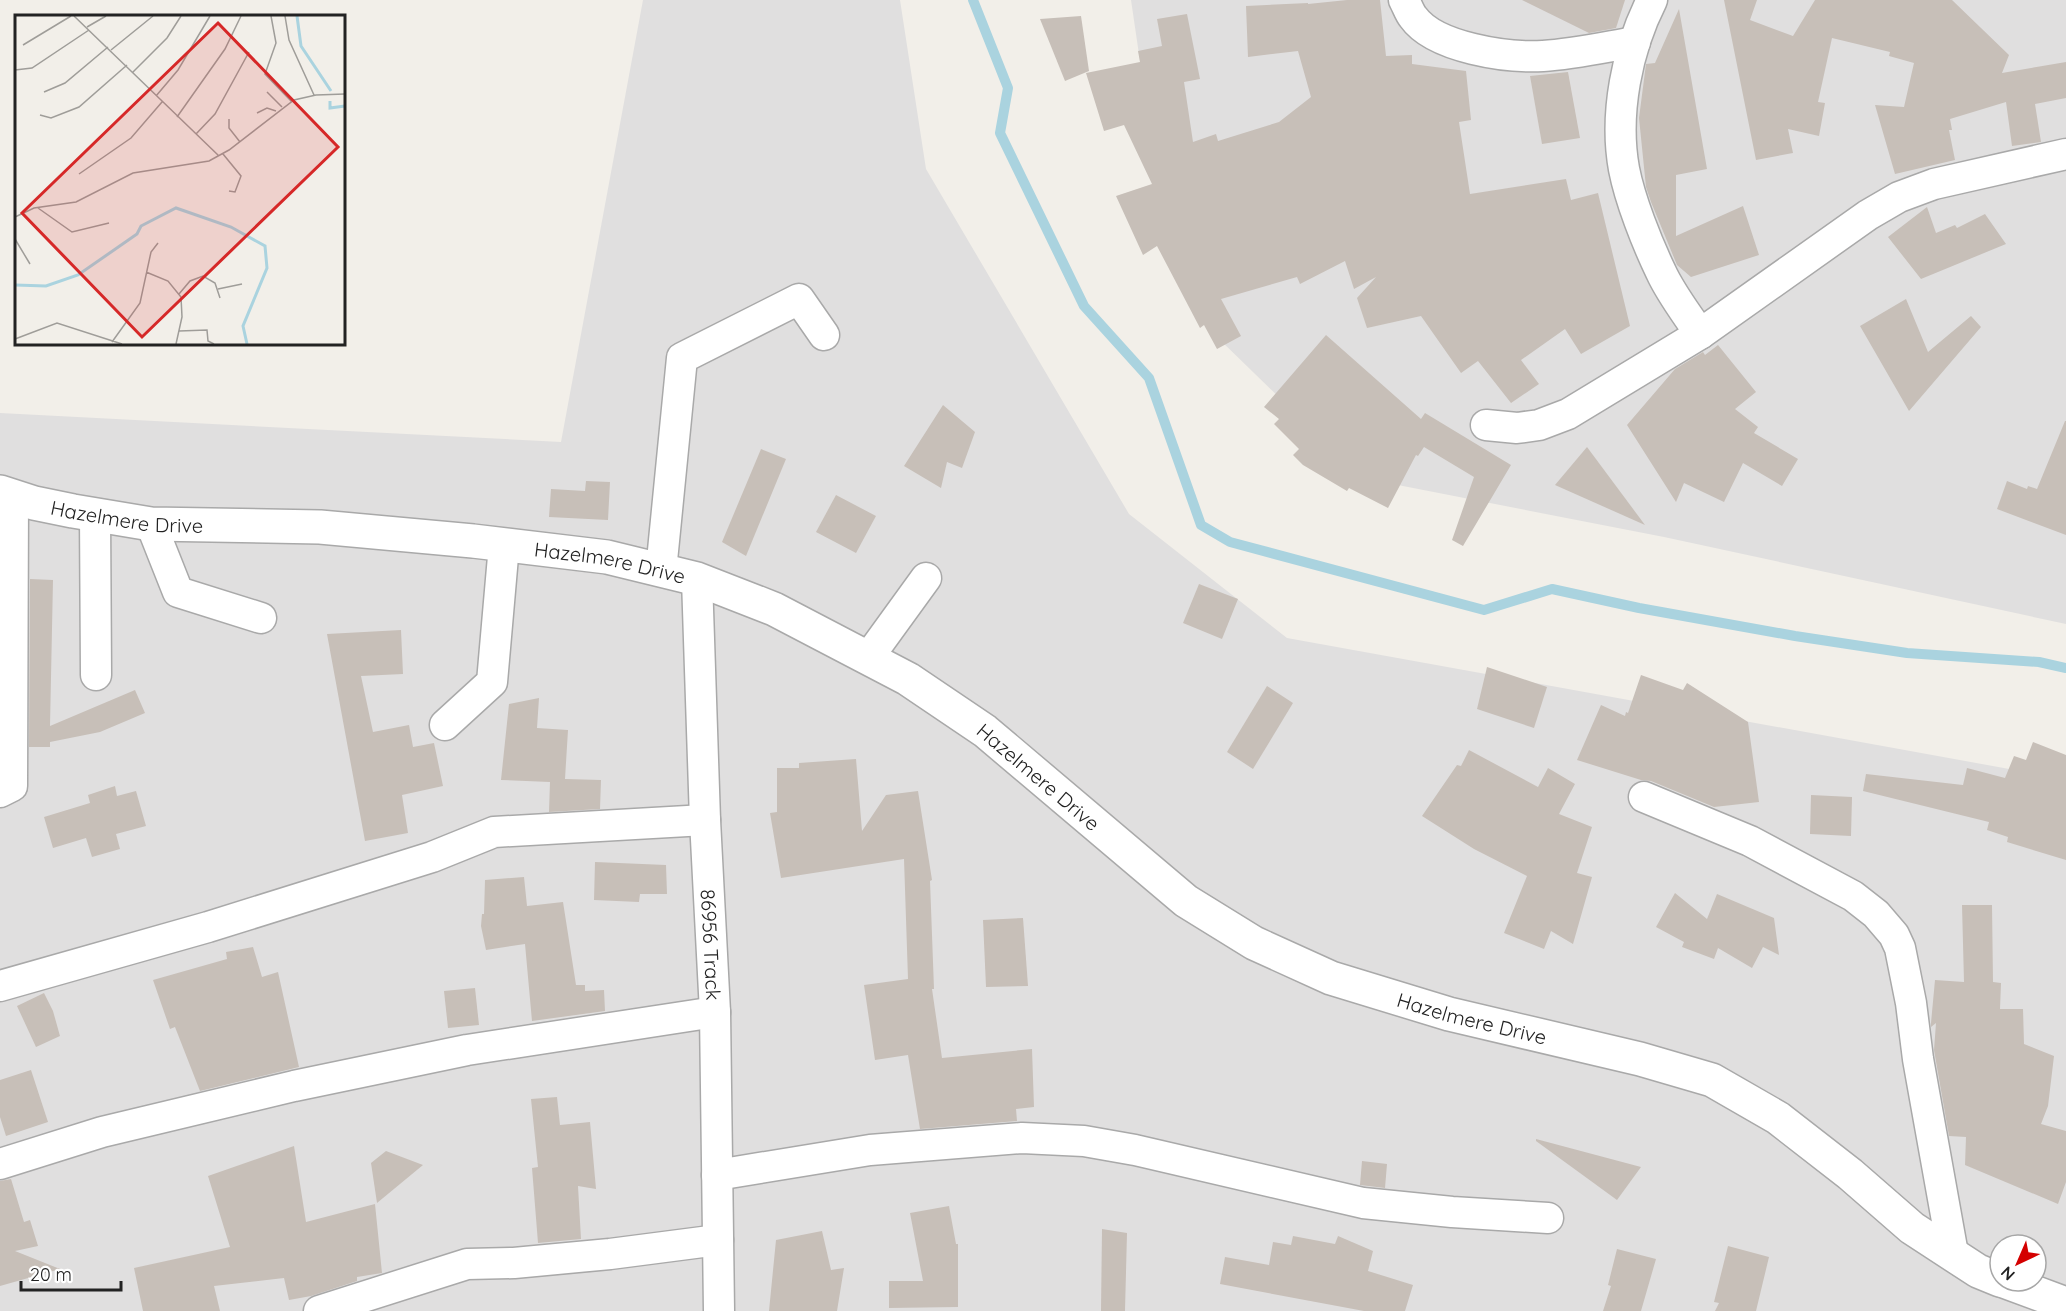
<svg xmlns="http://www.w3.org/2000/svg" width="2066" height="1311" font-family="Quicksand,sans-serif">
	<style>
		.residential { fill: #e0dfdf; fill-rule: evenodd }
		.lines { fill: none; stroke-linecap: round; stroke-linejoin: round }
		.stream { stroke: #aad3df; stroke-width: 10 }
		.building { fill: #c7bfb8 }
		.minor-casing { stroke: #a9a9a9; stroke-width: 33 }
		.tertiary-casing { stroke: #a9a9a9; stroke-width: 36 }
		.minor { stroke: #fff; stroke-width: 30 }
		.tertiary { stroke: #fff; stroke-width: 33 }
		.labels { text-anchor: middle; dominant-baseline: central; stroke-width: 4.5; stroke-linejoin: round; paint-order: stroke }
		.street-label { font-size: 20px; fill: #222; stroke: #fff }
		.inset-river { fill: none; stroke: #aad3df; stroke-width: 3 }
		.inset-road { fill: none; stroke: #9f9d99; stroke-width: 1.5 }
		.view { fill: #d62828; fill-opacity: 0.15; stroke: #d62828; stroke-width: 3 }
		.inset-edge { fill: none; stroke: #222; stroke-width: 3 }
	</style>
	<rect width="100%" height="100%" fill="#f2efe9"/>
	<g class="residential">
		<path d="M643,0H900L926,169L1129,514L1287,638L2048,776L2066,787V1311H0V413L561,442ZM2000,1245H2036V1281H2000Z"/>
		<path d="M1131,0H2066V624L1664,537L1362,478L1216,336L1141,68Z"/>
	</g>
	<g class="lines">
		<path class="stream" d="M973,0L1008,88L1000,133L1084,306L1149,378L1201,525L1230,542L1484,610L1552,589L1639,608L1795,636L1907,653L2039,662L2066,668"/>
	</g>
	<g class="building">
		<path d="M1347,0H1380L1386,56L1412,55V64L1466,71L1471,120L1459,122L1470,194L1566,179L1571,200L1598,193L1630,326L1581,354L1565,329L1521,360L1539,384L1511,403L1478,361L1461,373L1421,316L1367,328L1357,298L1376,277L1354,289L1345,261L1300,284L1297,277L1221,299L1241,336L1217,349L1204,325L1200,328L1157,246L1143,255L1116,196L1152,184L1124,125L1104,131L1086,73L1140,62L1138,51L1162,46L1157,19L1187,14L1200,79L1184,82L1193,142L1216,134L1218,141L1279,122L1311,97L1298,51L1248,57L1246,6L1308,3V4Z"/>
		<path d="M1522,0H1625L1616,28L1589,33Z"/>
		<path d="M1724,0H1757L1750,20L1793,36L1815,0H1952L2009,55L2002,73L2066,62V98L2035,104L2041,142L2012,146L2006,102L1950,119L1952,130H1949L1955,160L1895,174L1875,105L1904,107L1914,63L1889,56L1890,52L1832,38L1818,102L1825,103L1819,136L1788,129L1793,153L1756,160Z"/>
		<path d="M1679,9L1707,169L1676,175V236L1743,206L1759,255L1691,277L1677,265L1651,202L1646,187L1639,118L1646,64L1655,63Z"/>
		<path d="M1081,16L1089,71L1065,81L1040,19Z"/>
		<path d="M1568,72L1580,138L1542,144L1530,76Z"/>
		<path d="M1927,207L1936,233L1955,225L1957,228L1985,214L2006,244L1921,279L1888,237Z"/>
		<path d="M1906,299L1928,352L1971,316L1981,327L1909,411L1860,326Z"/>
		<path d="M1326,335L1421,419L1425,413L1511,465L1463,546L1452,540L1474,477L1424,447L1418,456L1416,455L1388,508L1349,488L1347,491L1303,465L1293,455L1299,449L1274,424L1279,419L1264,407Z"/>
		<path d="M1718,345L1756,392L1735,409L1758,427L1754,433L1798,459L1782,486L1743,463L1724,502L1684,483L1676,502L1627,425L1675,369L1703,352L1705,355Z"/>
		<path d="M943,405L975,432L962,468L947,462L941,488L904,466Z"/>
		<path d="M2065,421H2066V535L1997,509L2007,481L2027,489L2028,486L2037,489Z"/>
		<path d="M1587,447L1645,525L1555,485Z"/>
		<path d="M761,449L786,459L746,556L722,542Z"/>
		<path d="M586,481L610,482L608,520L549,517L551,489L585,491Z"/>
		<path d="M836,495L876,516L856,553L816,532Z"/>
		<path d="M30,579L53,580L50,726L135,690L145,713L100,732L50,742V747H29Z"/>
		<path d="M1199,584L1238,599L1222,639L1183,623Z"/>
		<path d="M401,630L403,674L361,676L373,732L409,725L413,747L434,743L443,786L402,795L408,833L365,841L327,634Z"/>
		<path d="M1487,667L1547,687L1534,728L1477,709Z"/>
		<path d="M1641,675L1683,690L1687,683L1748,722L1759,802L1714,807L1651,781L1641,780L1577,760L1601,705L1625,716L1626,712L1628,713Z"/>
		<path d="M1267,686L1293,703L1253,769L1227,752Z"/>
		<path d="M539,698L537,728L568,730L565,779L601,780L600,809L549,812L550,782L501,780L509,704Z"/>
		<path d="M2033,742L2066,755V860L2007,842L2008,837L1987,830L1989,822L1863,791L1866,774L1963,785L1967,768L2005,778L2014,756L2026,760Z"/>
		<path d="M1469,750L1538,787L1548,768L1575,784L1559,814L1592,827L1577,873L1592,877L1573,944L1551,931L1544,949L1504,933L1527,876L1474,849L1422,816L1457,765L1461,766Z"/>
		<path d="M856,759L862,831L886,795L918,791L932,880L930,881L934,989H932L942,1058L1032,1049L1034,1107L1016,1109L1017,1121L920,1129L908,1055L875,1060L864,985L908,979L904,859L781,878L770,813L777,812V768H799V763Z"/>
		<path d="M115,786L117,796L136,791L146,826L116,834L120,849L92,857L86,838L53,848L44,817L90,803L88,795Z"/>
		<path d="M1811,795L1852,797L1851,836L1810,834Z"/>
		<path d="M595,862L666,865L667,894H640L639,902L594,900Z"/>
		<path d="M524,877L527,906L563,902L576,985H585V991L604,990L605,1011L532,1021L525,944L486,950L481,926L482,914H484L485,880Z"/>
		<path d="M1675,893L1707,919L1717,894L1774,918L1779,955L1763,947L1752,968L1718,948L1714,959L1682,947L1684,942L1656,927Z"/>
		<path d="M1962,905H1992L1993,982L2001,983L2000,1009H2023L2024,1044L2054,1056L2048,1106L2041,1124L2066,1131V1182L2058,1204L1965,1165L1966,1137L1949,1136L1934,1050L1936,1023L1931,1027V1023L1935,980L1964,982Z"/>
		<path d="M1023,918L1028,986L986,987L983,920Z"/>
		<path d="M253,947L262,977L278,972L299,1067L200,1091L175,1027L170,1029L153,980L227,959L226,952Z"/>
		<path d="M475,988L479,1025L448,1028L444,991Z"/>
		<path d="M44,993L53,1011L60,1036L36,1047L17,1006Z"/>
		<path d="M31,1070L48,1122L6,1136L0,1117V1080Z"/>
		<path d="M557,1097L560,1125L590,1122L596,1189L578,1186L581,1239L538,1243L532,1168L538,1167L531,1099Z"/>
		<path d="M1536,1139L1641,1167L1617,1200L1536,1141Z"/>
		<path d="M294,1146L306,1222L375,1204L382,1273L357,1277V1281L311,1296L289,1300L284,1278L214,1286L220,1311H143L134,1268L230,1247L208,1176Z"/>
		<path d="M386,1151L423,1165L377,1203L371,1163Z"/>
		<path d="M1362,1161L1387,1164L1385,1188L1360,1185Z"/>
		<path d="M11,1179L24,1222L30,1220L38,1246L15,1251L60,1269L0,1286V1181Z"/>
		<path d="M949,1206L956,1244H958V1307L889,1308V1281H923L910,1213Z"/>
		<path d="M1102,1229L1127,1233L1125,1311H1101Z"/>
		<path d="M822,1231L831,1270L844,1268L837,1311H769L776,1240Z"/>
		<path d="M1293,1236L1335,1244L1338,1236L1373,1251L1368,1271L1413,1285L1405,1311H1364L1220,1284L1225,1257L1269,1265L1273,1242L1291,1245Z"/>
		<path d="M1728,1246L1769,1257L1756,1311H1715L1719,1303L1714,1302Z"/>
		<path d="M1617,1249L1656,1259L1641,1311H1603L1611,1286L1608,1285Z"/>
	</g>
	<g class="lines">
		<defs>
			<g id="minor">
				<path d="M1404,0C1407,5 1409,12 1413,17C1435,48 1507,58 1543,56C1573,54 1605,47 1635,42"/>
				<path d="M1652,0C1627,49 1614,114 1624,169C1630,200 1647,243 1661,272C1671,294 1687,314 1700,334"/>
				<path d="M1486,425L1517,428L1539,425L1568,414L1700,334L1868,215L1899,197L1934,184L2066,154"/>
				<path d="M95,515L96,675"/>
				<path d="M151,524L178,592L261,618"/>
				<path d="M661,571L682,358L799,299L824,335"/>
				<path id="s1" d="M697,579L705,820L715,1012L719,1311"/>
				<path d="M868,658L926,578"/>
				<path d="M445,725L492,682L504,545"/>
				<path d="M0,792L12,786L13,496"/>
				<path d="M1644,797L1750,841L1853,896L1876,914L1894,935L1900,948L1911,1003L1918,1059L1953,1254"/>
				<path d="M0,986L208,927L432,857L494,832L705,820"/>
				<path d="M0,1164L102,1132L294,1086L467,1050L715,1012"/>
				<path d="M717,1175L870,1150L1022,1138L1084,1141L1135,1150L1363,1203L1452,1212L1548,1218"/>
				<path d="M319,1311L467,1264L514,1263L610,1254L718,1240"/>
			</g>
			<g id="tertiary">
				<path id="s2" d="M0,492L34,503L73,511L151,524L320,527L473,541L607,557L697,579L774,609L908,679L985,731L1186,901L1254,943L1331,978L1449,1014L1640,1059L1712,1080L1778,1118L1850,1174L1912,1228L1978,1271L2000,1280"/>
				<path d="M2004,1281L2066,1304"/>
			</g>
		</defs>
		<use href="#minor" class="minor-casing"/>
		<use href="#tertiary" class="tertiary-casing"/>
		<use href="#minor" class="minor"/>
		<use href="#tertiary" class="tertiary"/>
	</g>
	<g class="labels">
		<g class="street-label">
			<text stroke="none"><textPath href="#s2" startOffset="130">Hazelmere Drive</textPath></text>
			<text stroke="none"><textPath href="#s2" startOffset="616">Hazelmere Drive</textPath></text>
			<text stroke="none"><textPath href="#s2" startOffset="1102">Hazelmere Drive</textPath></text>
			<text stroke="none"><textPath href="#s1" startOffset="366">86956 Track</textPath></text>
			<text stroke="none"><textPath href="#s2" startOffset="1606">Hazelmere Drive</textPath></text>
		</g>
	</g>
	<g transform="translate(15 15)">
		<rect width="330" height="330" fill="#f2efe9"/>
		<path class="inset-river" d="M282,1L286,31L316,76M315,86V93L330,91M0,270L31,271L63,260L122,219L126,211L161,193L216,212L250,231L252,253L228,311L232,329"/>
		<path class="inset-road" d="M59,1L204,141M256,1L261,28L250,59L277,87M270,1L274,25L299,80M72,12L91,1M8,30L56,1M96,35L138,1M0,55L17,53L74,15M118,57L152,23L166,1M29,77L50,68L93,32M252,77L267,92M141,81L163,55L195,1M242,98L252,93L261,96M25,100L36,103L64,92L112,50M162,102L210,34L226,1M214,104V113L225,127M181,119L200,99L234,37M208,139L226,161L220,177L214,176M64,159L116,123L147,87M23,193L57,217L94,208M0,202L19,193L61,187L118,158L194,146L214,135L279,85L301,80L330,79M0,224L15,249M131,257L153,266L166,282L167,302L161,329M203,274L227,269M164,279L175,266L188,261L200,268L205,283M164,316L192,315L193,326L199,329M0,324L42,308L107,329M97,327L125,288L136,237L143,228"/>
		<path class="view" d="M203,8L323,132L127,322L7,198Z"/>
		<rect width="330" height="330" class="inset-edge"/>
	</g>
	<g transform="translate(2018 1263) rotate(224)"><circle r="28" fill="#ffffff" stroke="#a7a7a7" stroke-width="1.5"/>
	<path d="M0-4.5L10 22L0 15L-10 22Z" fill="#d40000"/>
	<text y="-9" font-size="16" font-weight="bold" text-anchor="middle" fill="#222222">N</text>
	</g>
	<path d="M21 1281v9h100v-9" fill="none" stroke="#222222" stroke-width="3"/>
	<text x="30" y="1281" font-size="18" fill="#222222" stroke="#ffffff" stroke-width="4.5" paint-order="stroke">20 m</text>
</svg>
